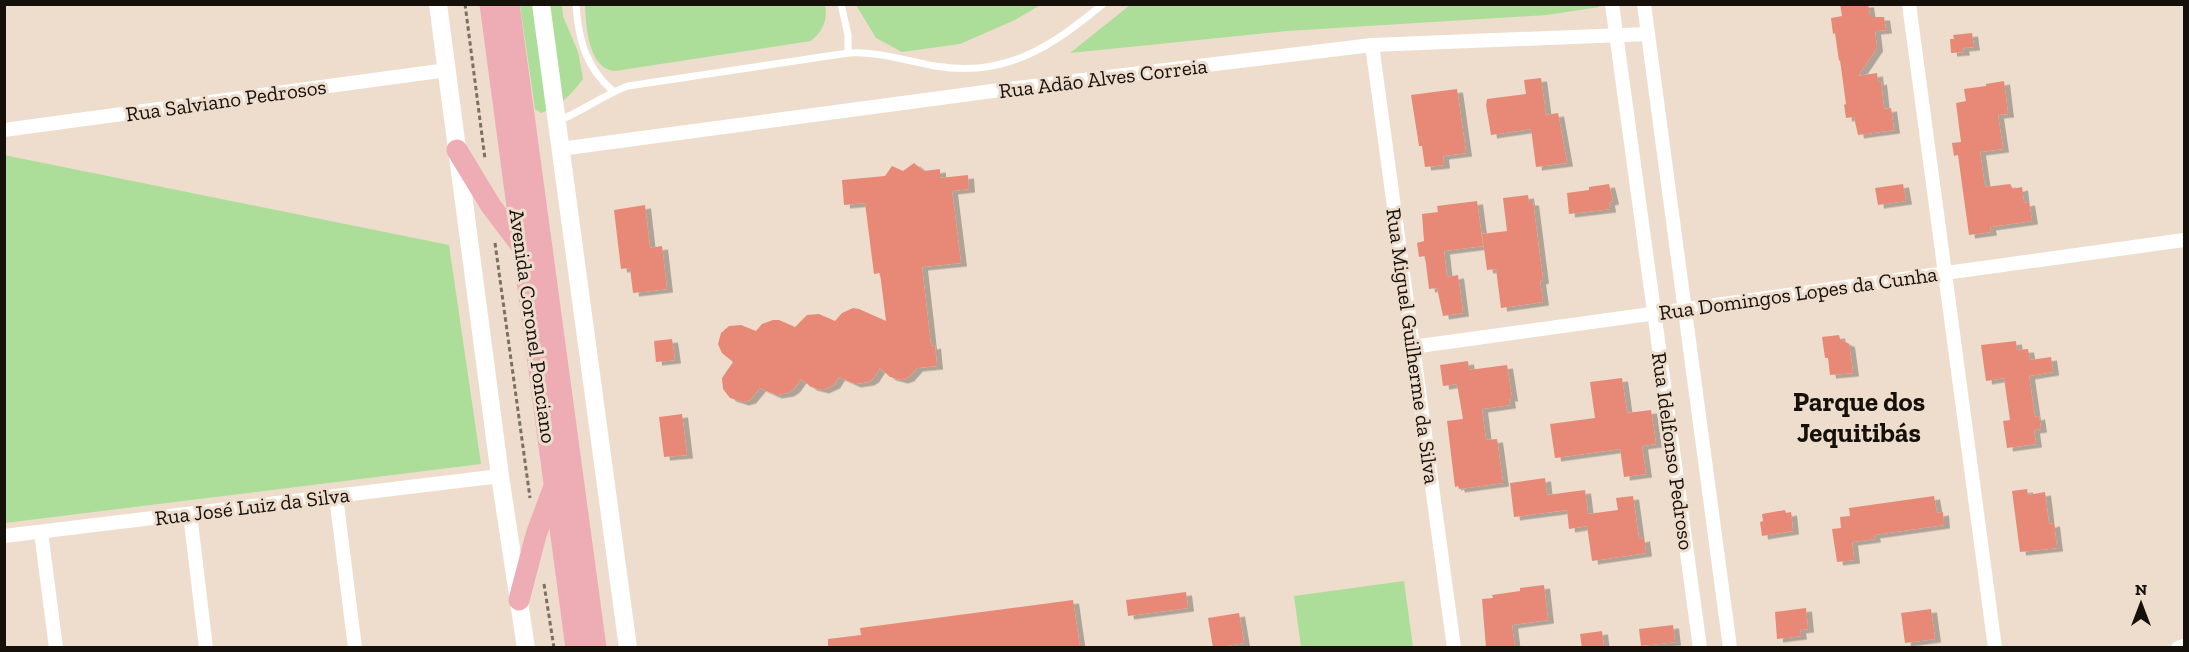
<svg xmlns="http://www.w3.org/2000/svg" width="2189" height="652" font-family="'Zilla Slab',serif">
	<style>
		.green { fill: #acde9a }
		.building { fill: #e78976; filter: url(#shadow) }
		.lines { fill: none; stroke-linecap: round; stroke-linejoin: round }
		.path { stroke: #7b7065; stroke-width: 3; stroke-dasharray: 4.5 3; stroke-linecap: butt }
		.lane { stroke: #fff; stroke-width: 7 }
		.street { stroke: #fff; stroke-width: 14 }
		.secondary { stroke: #fff; stroke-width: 18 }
		.primary { stroke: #eeacb5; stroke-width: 21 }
		.labels { text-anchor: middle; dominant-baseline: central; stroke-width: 6; stroke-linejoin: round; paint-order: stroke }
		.street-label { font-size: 21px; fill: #15100a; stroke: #edc }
		.district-label { font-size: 27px; font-weight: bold; fill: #15100a; stroke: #edc }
	</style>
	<defs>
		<filter id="shadow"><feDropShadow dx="6" dy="3.5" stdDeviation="0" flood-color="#0004"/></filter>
	</defs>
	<rect width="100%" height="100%" fill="#edc"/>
	<g class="green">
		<path d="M825,4C828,20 823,31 811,41L615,71C588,69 586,26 585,5Z"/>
		<path d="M520,5H562L563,16L578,52L583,79C571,95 560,106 541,113L535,109Z"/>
		<path d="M856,5H1040L1015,20L960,44L902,52L876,38Z"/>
		<path d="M1130,5L1599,4V7L1547,15L1287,31L1070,53Z"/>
		<path d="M4,155L449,245L481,464L5,523Z"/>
		<path d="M1404,581L1413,647H1301L1294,596Z"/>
	</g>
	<g class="building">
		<path d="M1840,4H1868L1870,17H1884L1886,30L1875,31L1877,48L1858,76L1877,73L1878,82L1881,81L1884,109L1891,108L1894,130L1858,135L1854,117L1846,118L1844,105L1846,104L1840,60L1839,61L1835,33L1833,34L1831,18L1842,16Z"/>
		<path d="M1972,33L1974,47L1963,48L1964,52L1951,53L1950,39H1954L1953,35Z"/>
		<path d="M1541,78L1546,115L1558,113L1567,163L1536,167L1531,129L1491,135L1486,105L1487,99L1526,94L1524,80Z"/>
		<path d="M2004,81L2008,114L1998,115L2003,149L1980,152L1985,187L2010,184L2013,189L2022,187L2024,203L2029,202L2032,221L1990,227L1991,232L1969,235L1958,155L1954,156L1952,143L1961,142L1956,103L1966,101L1964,89L1986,86V84Z"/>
		<path d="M1457,89L1466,153L1443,156L1444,165L1425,167L1422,146H1419L1411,95Z"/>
		<path d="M914,163L924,171L940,169V178L968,175L969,189L952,191L961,263L922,267L931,346L935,345L937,366L917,368L908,378L902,380L890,377L880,368L873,379L868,382L855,384L839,377L834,385L823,390L811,387L801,379L794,389L788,393L776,395L760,388L750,400L743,402L730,398L723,389L722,378L733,362L722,353L718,344L721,333L729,326L741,325L756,331L762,324L773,320H779L795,327L807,315L819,314L835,321L842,313L853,308L859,309L886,321L880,273L874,274L865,203L844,205L842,180L885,176L892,166L903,171Z"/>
		<path d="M1609,184L1613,201L1609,202L1610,209L1569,214L1567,193L1589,190V187Z"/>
		<path d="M1903,184L1906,201L1878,205L1875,188Z"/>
		<path d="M1528,195L1529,202H1533L1543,280L1540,281L1543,302L1501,308L1496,269L1487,270L1482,234L1507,231L1503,198Z"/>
		<path d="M1477,201L1483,246L1444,251L1447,277L1458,275L1463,313L1443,316L1437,288L1429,289L1425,256L1419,257L1417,243L1424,241L1422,214L1438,212L1437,206Z"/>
		<path d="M645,205L650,248L662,246L667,289L633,293L630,268L621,269L614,210Z"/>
		<path d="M1839,335L1840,339L1849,344L1853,373L1830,375L1828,358H1825L1822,337Z"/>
		<path d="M672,339L675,360L656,362L654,341Z"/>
		<path d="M2016,341L2017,350L2028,349L2030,360L2051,357L2053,372L2029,376L2035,417L2039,416L2041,429L2034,430L2036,444L2007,448L2003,421L2010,420L2004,378L1986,381L1981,345Z"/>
		<path d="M1468,361L1469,370L1507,365L1512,398H1509L1510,405L1482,409L1486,440L1497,439L1503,483L1459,489L1458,486L1455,487L1447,421L1463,419L1457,384L1443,386L1440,365Z"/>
		<path d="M1622,378L1627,413L1651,410L1656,444L1642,446L1646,474L1624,477L1620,449L1555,458L1550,424L1595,418L1590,382Z"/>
		<path d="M682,414L687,455L664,457L659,417Z"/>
		<path d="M1545,478L1547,495L1585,490L1588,514L1618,510L1616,498L1633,496L1639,539L1644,538L1646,553L1592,561L1587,526L1569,529L1567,510L1514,517L1510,483Z"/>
		<path d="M2027,489L2028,495L2045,492L2049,524L2054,523L2057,548L2020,552L2012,491Z"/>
		<path d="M1934,496L1937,513L1943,512L1944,525L1874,535L1875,539L1852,542L1854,560L1837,562L1832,529L1841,528L1840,517L1850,516L1849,508Z"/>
		<path d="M1785,510L1786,513L1791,512L1793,531L1762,536L1760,522L1763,521L1762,514Z"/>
		<path d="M1544,585L1548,620L1512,625L1515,648H1486L1482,599L1493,598L1492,595L1520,591V588Z"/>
		<path d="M1186,592L1188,608L1128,616L1126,600Z"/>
		<path d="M1073,600L1080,648H828V639L861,635L860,628Z"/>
		<path d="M1806,608L1808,629L1800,630L1801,636L1777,639L1775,612Z"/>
		<path d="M1931,609L1935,639L1905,643L1901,613Z"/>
		<path d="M1239,613L1244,643L1213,648L1208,618Z"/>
		<path d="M1673,625L1675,642L1641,646L1639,629Z"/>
		<path d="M1602,631L1604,648H1582L1580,634Z"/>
	</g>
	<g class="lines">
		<g class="path">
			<path d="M465,4L485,159"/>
			<path d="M495,243L530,498"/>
			<path d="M544,584L554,648"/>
		</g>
		<g class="lane">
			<path d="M576,4C578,39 586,68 613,91"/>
			<path d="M841,4L848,35V53"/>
			<path d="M558,121C583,111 603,95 628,86L848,53C878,51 906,61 935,66C1005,78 1051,47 1103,4"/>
		</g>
		<g class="street">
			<path d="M1612,4L1700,648"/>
			<path d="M1644,4L1730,648"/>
			<path d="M1909,4L1995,648"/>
			<path d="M1372,45L1454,648"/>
			<path d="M4,130L447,70"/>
			<path d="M560,149L1000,90L1372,45L1648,34"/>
			<path d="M1412,347L2184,240"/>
			<path d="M336,496L355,648"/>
			<path d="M190,514L206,648"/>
			<path d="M41,532L56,648"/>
			<path d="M4,536L500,476"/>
			<path d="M2178,648L2184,646"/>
		</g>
		<g class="secondary">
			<path d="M438,4L500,476L526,648"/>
			<path d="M541,4L628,648"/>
		</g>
		<g class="primary">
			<path d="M490,4L576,648"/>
			<path d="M509,4L596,648"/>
			<path d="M457,150L491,206L520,244"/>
			<path d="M519,600L536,535L553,489"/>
		</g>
	</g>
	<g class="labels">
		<g class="street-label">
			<text transform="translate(1103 78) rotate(-7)">Rua Adão Alves Correia</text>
			<text transform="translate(226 100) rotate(-8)">Rua Salviano Pedrosos</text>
			<text transform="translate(1798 293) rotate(-8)">Rua Domingos Lopes da Cunha</text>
			<text transform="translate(533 326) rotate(82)">Avenida Coronel Ponciano</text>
			<text transform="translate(1413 346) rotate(82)">Rua Miguel Guilherme da Silva</text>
			<text transform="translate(1673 451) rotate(82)">Rua Idelfonso Pedroso</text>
			<text transform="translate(252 506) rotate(-7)">Rua José Luiz da Silva</text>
		</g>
		<g class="district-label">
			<text x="1859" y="402">Parque dos<tspan x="1859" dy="31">Jequitibás</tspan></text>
		</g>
	</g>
	<rect width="2189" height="652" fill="none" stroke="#15100a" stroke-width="12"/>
	<g transform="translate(2141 604)" stroke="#eeddcc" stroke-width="4.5" paint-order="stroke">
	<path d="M0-4.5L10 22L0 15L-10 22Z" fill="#15100a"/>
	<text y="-9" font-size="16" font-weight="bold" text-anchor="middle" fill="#15100a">N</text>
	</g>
</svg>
